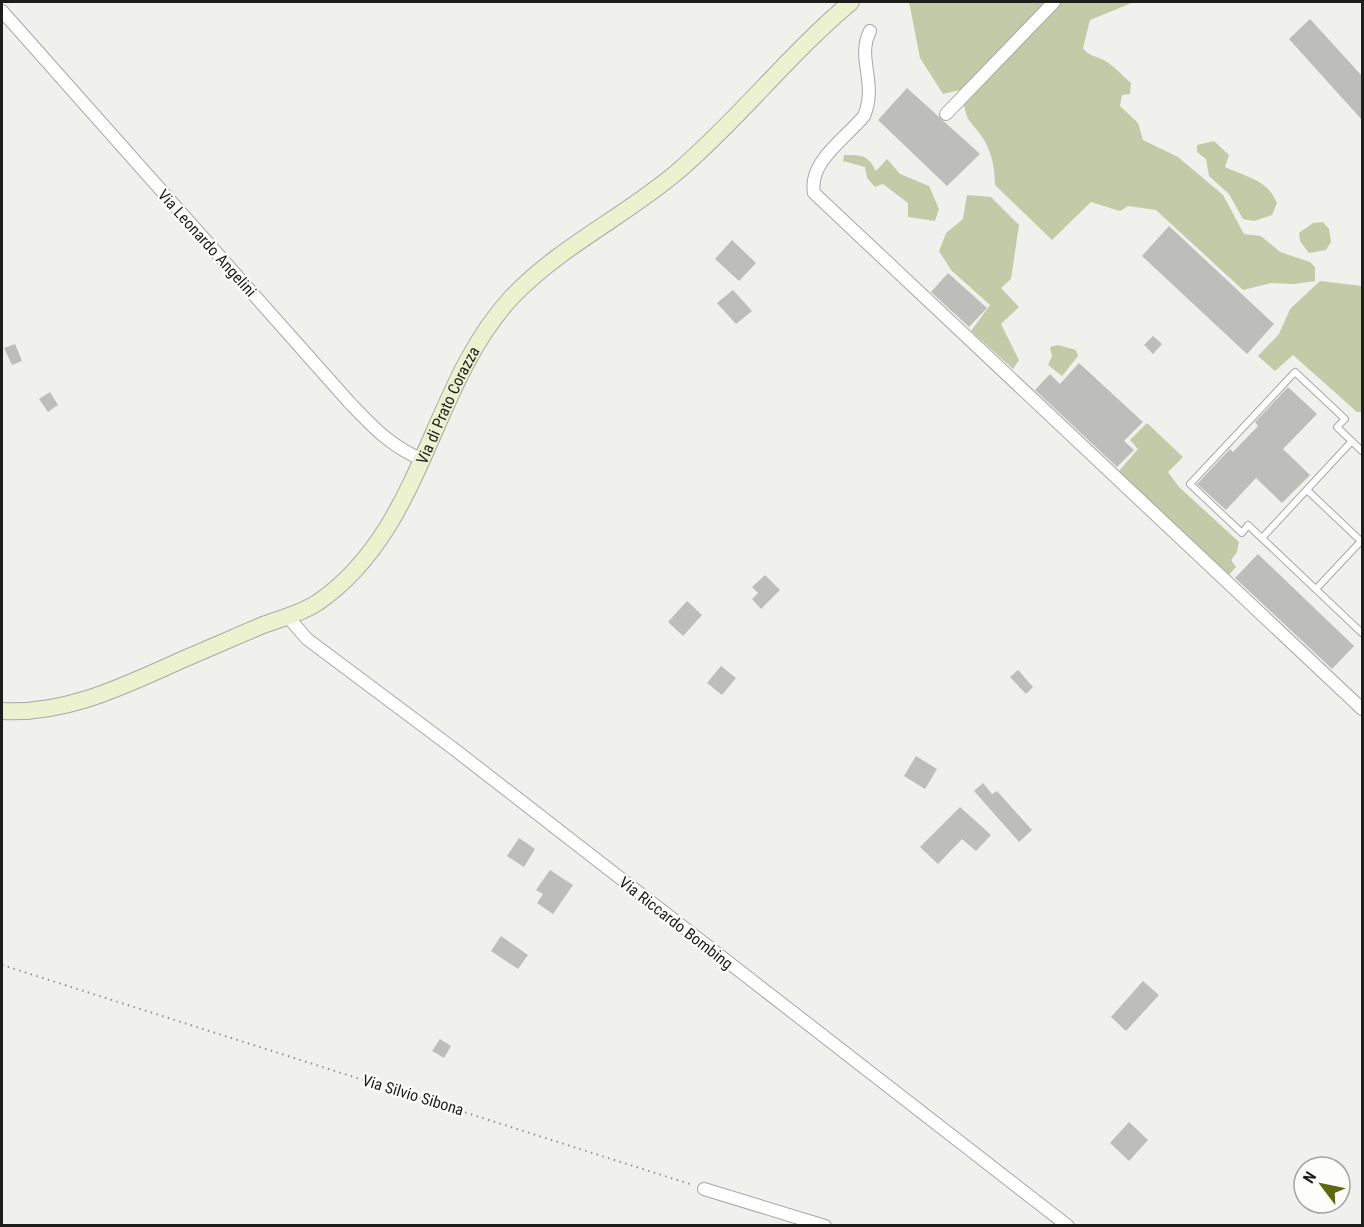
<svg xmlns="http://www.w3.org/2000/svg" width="1364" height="1227" font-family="'Roboto Condensed',sans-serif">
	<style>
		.green { fill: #c3caa8 }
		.building { fill: #bdbeba }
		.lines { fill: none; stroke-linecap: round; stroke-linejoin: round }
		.lane-casing { stroke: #a7a8a4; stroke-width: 8 }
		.street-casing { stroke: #a7a8a4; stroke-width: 14 }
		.secondary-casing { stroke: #a7a8a4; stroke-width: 18 }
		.path { stroke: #939491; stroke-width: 2; stroke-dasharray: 1.5 4.5; stroke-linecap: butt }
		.lane { stroke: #fff; stroke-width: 6 }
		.street { stroke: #fff; stroke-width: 12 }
		.secondary { stroke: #ecf2d0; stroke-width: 16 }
		.labels { text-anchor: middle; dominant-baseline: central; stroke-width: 4.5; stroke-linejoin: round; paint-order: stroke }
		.street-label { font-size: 16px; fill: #1d1d1c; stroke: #fdfefa }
	</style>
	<rect width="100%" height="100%" fill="#f0f1ed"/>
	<g class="green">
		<path d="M909,2H1047L960,90L943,94L920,58Z"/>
		<path d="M1061,2H1134L1090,20L1083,48C1089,56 1095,56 1104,60C1114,66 1122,75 1131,83L1130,94L1122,95L1120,106L1138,123L1143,140L1178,157L1223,195L1244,234L1261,236L1280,252L1310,262L1315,267V281L1294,284L1271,283L1243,290L1156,210L1128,206L1120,211L1091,202L1052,240L995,185C995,167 991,148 980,134C971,121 967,122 964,105Z"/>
		<path d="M1214,141L1229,155L1225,167C1246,177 1267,179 1277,203L1272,215L1254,221L1243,219L1229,194L1209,176L1206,159L1197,152V145Z"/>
		<path d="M844,155C862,155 868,155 876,171L887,159L900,174L929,186L939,209L935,221L908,217V203L883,184L875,187L867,178L865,167L843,161Z"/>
		<path d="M967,195L991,197L1019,225L1011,279L1001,288L1019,307L1001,324L1019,360L1013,369L971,331L990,305L951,270L939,251L946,233L963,219Z"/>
		<path d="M1323,222L1329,229L1331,242L1326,250L1309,253L1300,241L1299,233L1313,223Z"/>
		<path d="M1320,281L1362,286V412H1357L1293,355L1275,371L1258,356L1279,334L1290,309Z"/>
		<path d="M1058,345L1076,350L1078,356L1062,376L1048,365L1052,356L1050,347Z"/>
		<path d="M1147,423L1183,457L1168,472L1179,487L1239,542L1237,552L1231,560L1236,567L1228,576L1119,471L1138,449L1130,440Z"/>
	</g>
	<g class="building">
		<path d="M1310,19L1362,76V120L1289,39Z"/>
		<path d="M907,88L980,154L947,186L878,120Z"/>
		<path d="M1169,226L1274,324L1247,354L1142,256Z"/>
		<path d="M732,240L756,263L739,281L715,259Z"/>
		<path d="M948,273L987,308L969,327L931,292Z"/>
		<path d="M733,290L752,311L736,324L717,303Z"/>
		<path d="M1153,336L1162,344L1153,354L1144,345Z"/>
		<path d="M15,344L22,361L12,365L4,348Z"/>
		<path d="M1079,363L1143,422L1124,441L1134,450L1117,467L1035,390L1050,374L1060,384Z"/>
		<path d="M1288,387L1317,414L1283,449L1310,475L1282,503L1256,478L1226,510L1197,484L1230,449L1233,452L1258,426L1255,422Z"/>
		<path d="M50,392L58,405L48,412L39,399Z"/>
		<path d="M1258,554L1354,646L1332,669L1235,578Z"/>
		<path d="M765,575L780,590L761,609L752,599L758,593L752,587Z"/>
		<path d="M687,601L702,615L683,636L668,622Z"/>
		<path d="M721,666L736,678L722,695L707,683Z"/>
		<path d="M1018,670L1033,687L1026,694L1010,677Z"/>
		<path d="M916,756L937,769L925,789L904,776Z"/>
		<path d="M983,783L992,794L997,791L1032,830L1019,842L974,791Z"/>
		<path d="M960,807L991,835L976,851L962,839L938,864L920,847Z"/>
		<path d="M519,838L535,849L524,867L507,856Z"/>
		<path d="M550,870L573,885L553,914L537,903L543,894L536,890Z"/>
		<path d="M501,936L528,955L518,969L491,951Z"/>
		<path d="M1143,981L1159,995L1126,1031L1111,1017Z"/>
		<path d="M440,1039L451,1046L444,1058L432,1051Z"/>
		<path d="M1129,1122L1148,1140L1129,1161L1110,1143Z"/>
	</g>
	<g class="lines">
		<defs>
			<g id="lane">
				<path d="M1362,451L1337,427L1345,419L1295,372L1190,484L1242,533L1248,525L1362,633"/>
				<path d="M1307,490L1362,542"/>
				<path d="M1262,538L1352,441"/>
				<path d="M1316,589L1362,540"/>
			</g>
			<g id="street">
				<path d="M2,11L349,402C374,428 390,446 423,460"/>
				<path d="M870,31C856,59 878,82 864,116C846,138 808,162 814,193L1362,709"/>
				<path d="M946,114L1054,2"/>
				<path d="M288,617L307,639L454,749L1068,1226"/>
				<path d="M704,1189L825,1226"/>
			</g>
			<g id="secondary">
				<path id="s1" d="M2,711C67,715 125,685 184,659C210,648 237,636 263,625C282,618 300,614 317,603C424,530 429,387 511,298C559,247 624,217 677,172C739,119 789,54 851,2"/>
			</g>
		</defs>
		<use href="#lane" class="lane-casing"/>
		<use href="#street" class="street-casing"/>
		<use href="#secondary" class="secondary-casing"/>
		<path class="path" d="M2,965L693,1185"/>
		<use href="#lane" class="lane"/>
		<use href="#street" class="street"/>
		<use href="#secondary" class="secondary"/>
	</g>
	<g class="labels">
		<g class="street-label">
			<text transform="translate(207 243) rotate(48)">Via Leonardo Angelini</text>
			<text stroke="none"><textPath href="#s1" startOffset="576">Via di Prato Corazza</textPath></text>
			<text transform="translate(676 923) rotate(38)">Via Riccardo Bombing</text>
			<text transform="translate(413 1095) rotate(17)">Via Silvio Sibona</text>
		</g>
	</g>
	<rect width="1364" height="1227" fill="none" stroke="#1d1d1c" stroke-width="6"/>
	<g transform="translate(1322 1185) rotate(302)"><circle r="28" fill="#fdfefa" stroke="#a3a4a1" stroke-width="1.5"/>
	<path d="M0-4.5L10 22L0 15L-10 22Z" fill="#5d690f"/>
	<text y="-9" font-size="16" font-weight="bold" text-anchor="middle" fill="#1d1d1c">N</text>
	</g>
</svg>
